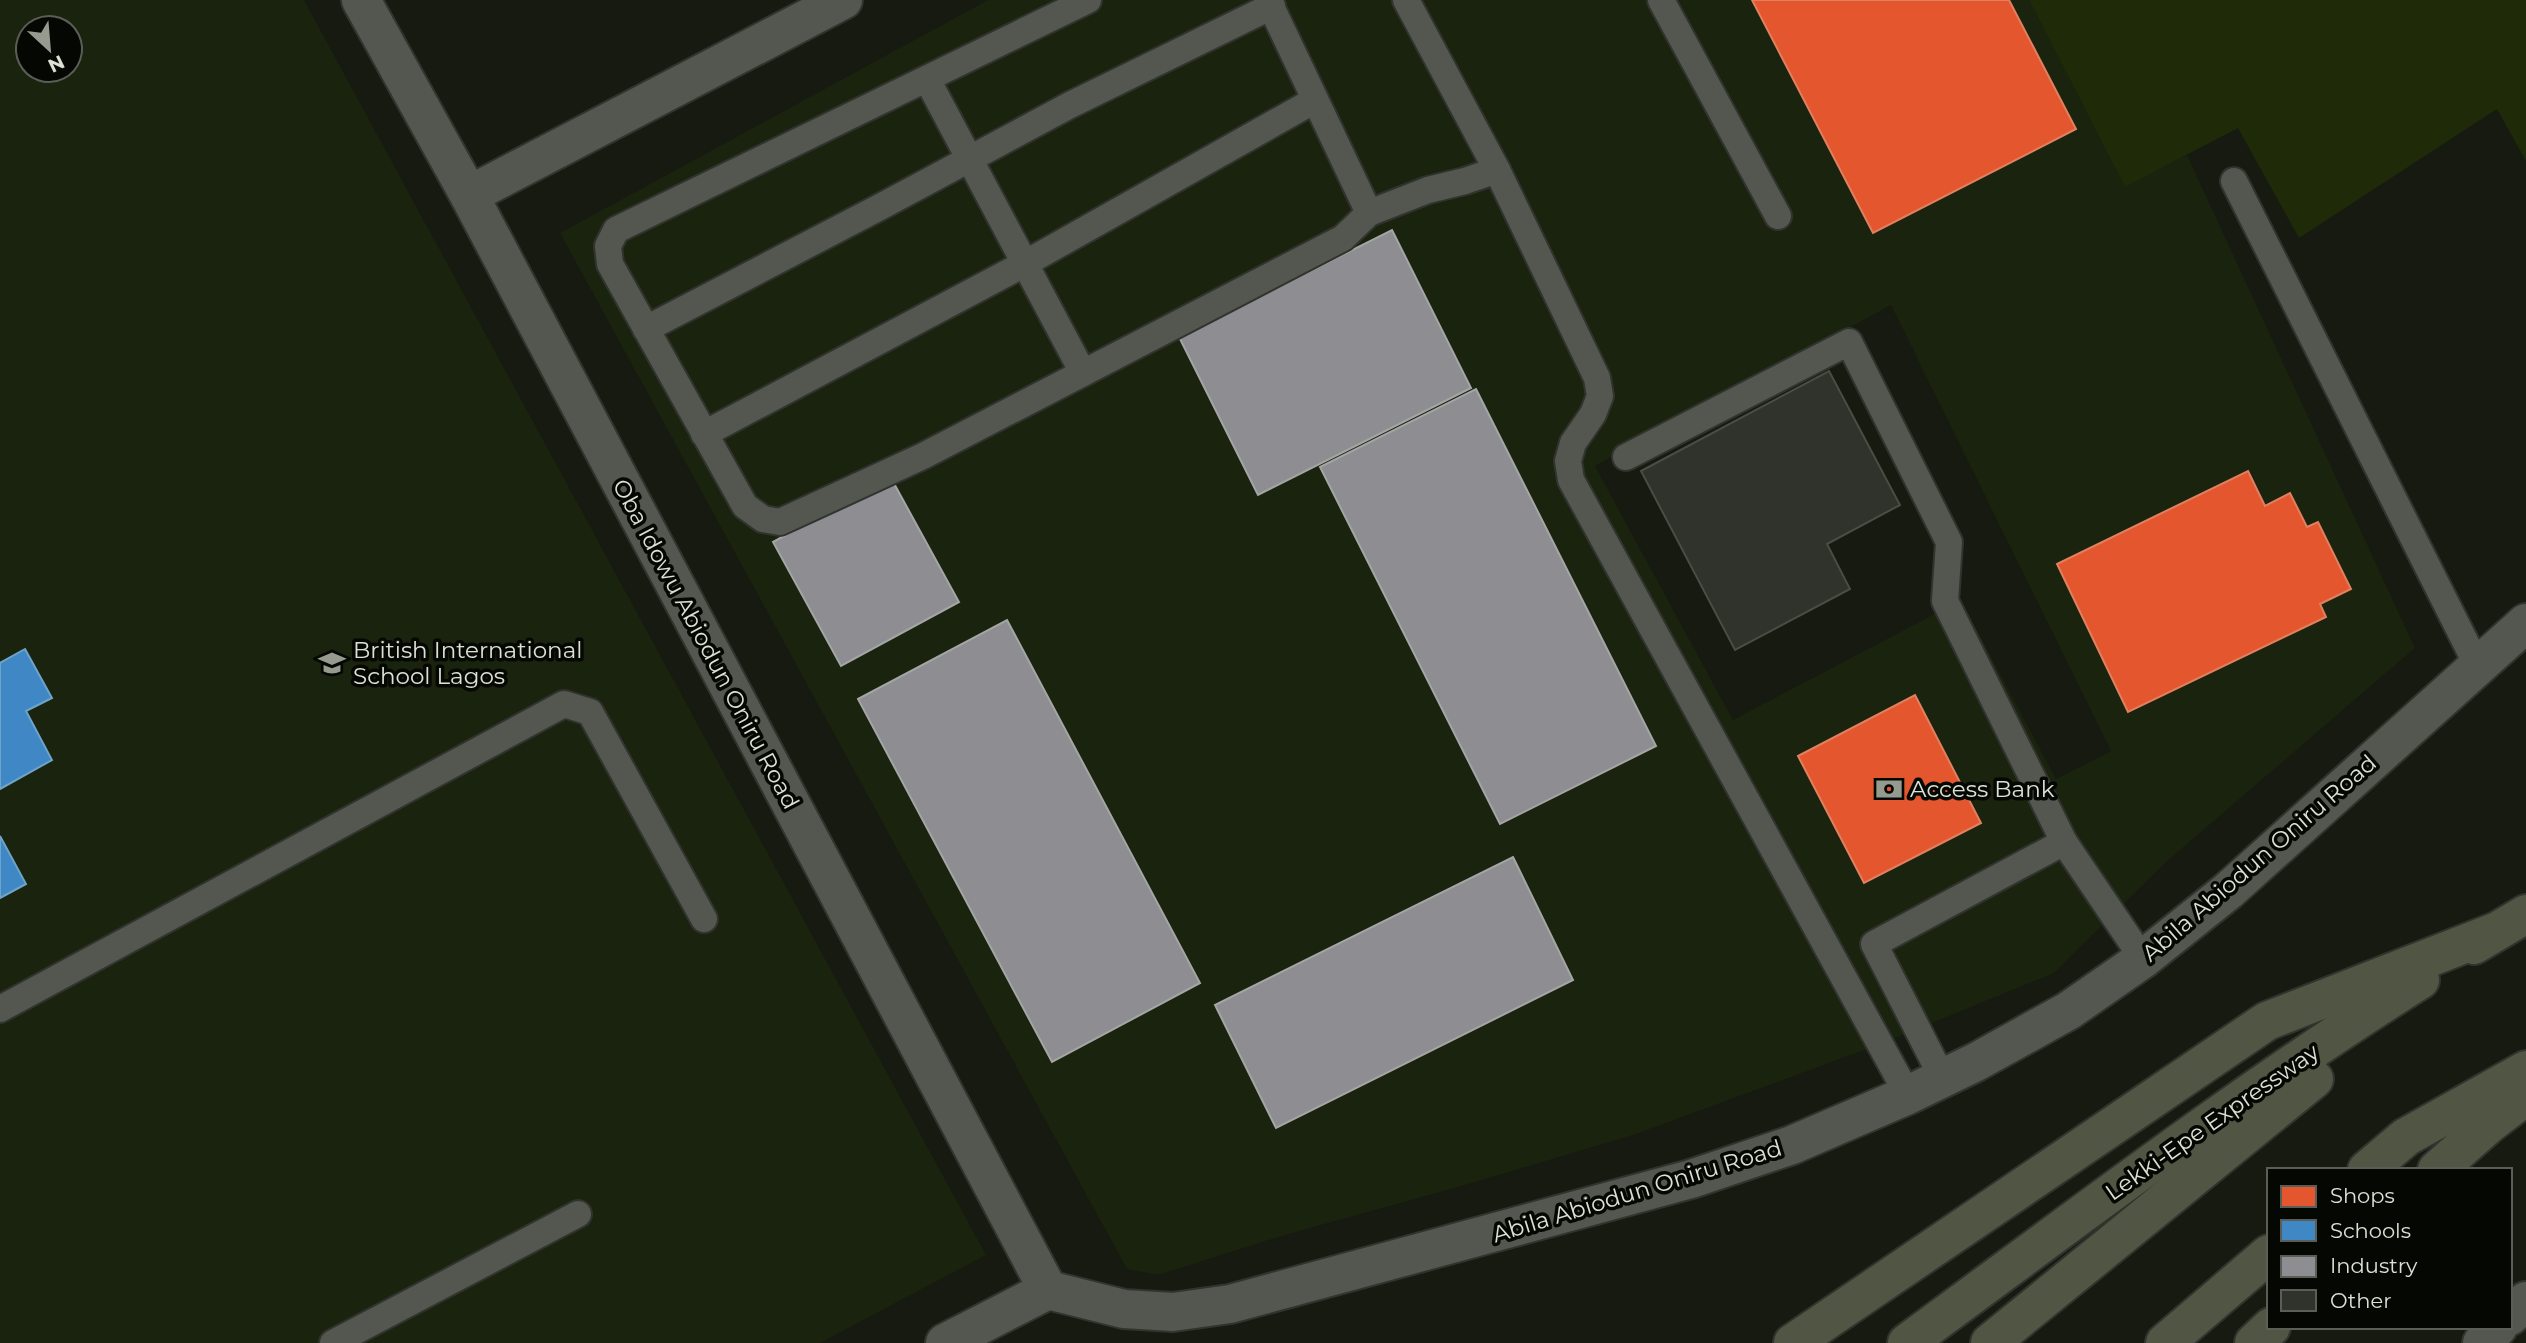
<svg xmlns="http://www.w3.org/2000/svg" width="2526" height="1343" font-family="Montserrat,sans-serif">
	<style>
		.built { fill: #1a230d; fill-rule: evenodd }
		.green { fill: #1e2a08 }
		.shops { fill: #e4572e; stroke: #e18060; stroke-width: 2 }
		.schools { fill: #3f88c5; stroke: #6ea3ca; stroke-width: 2 }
		.industry { fill: #8d8d92; stroke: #a4a6a6; stroke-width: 2 }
		.building { fill: #30332b; stroke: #494d44; stroke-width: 2 }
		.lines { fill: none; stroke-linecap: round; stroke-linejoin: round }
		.lane-casing { stroke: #31342e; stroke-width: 30 }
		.street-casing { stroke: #31342e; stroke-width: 42 }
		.highway-casing { stroke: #31342e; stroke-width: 42 }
		.lane { stroke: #535750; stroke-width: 26 }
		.street { stroke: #535750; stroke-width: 38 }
		.highway { stroke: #505643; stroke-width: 38 }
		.labels { text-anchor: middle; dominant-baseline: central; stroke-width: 7; stroke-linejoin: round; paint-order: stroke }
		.street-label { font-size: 23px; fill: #dbe1d5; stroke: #050702 }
		.poi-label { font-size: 23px; fill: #dbe1d5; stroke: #050702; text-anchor: start }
	</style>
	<rect width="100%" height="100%" fill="#161a10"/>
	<g class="built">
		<path d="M0,0H304L986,1255L820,1343H0ZM28,28H70V70H28Z"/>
		<path d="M988,0H2029L2125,186L2187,155L2415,648L2166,862L2054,973L1878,1045L1636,1134L1465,1185L1285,1235L1158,1275L1127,1269L560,233ZM1891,305L2111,751L2056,779L1961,600L1733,720L1595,466Z"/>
	</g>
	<path class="green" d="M2029,0H2526V161L2497,109L2299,238L2238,128L2125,187Z"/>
	<g class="shops">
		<path d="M1752,0H2009L2076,129L1873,233Z"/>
		<path d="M2248,471L2265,506L2290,493L2307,527L2318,522L2351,589L2320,604L2326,617L2128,712L2057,564Z"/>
		<path d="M1915,695L1981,823L1864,883L1798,756Z"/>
	</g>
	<g class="schools">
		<path d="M25,649L52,698L26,711L52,760L0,789V663Z"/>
		<path d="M0,836L26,884L0,898Z"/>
	</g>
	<g class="industry">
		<path d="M1392,230L1471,388L1258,495L1179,337Z"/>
		<path d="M1476,389L1656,746L1500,824L1320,467Z"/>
		<path d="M891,478L959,602L841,666L773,542Z"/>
		<path d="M1007,620L1200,983L1052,1062L858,699Z"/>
		<path d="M1513,857L1573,980L1276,1128L1215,1005Z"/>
	</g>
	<path class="building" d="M1829,371L1900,505L1827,544L1850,589L1735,650L1641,471Z"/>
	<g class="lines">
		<defs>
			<g id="lane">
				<path d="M1088,0L616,230L608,246L610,264L745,506L763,519L780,522L923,456L1343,238L1369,213L1268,0"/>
				<path d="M1406,0L1497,170"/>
				<path d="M1661,0L1778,216"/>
				<path d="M927,79L1083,373"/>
				<path d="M2234,181L2477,665"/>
				<path d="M1369,213L1428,190L1465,181L1497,170L1597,378L1600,396L1593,414L1573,443L1568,461L1571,480L1908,1095"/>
				<path d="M646,329L880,207L1070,105L1272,6"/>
				<path d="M704,434L1024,264L1315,100"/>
				<path d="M1626,457L1849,342L1949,542L1945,601L2064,842L2143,959"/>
				<path d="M0,1009L564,704L590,712L704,919"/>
				<path d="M1943,1079L1874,944L2064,842"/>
				<path d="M333,1343L578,1214"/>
			</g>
			<g id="street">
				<path d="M361,0L469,195L1048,1290"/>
				<path d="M469,195L843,0"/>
				<path d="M1048,1290L1124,1309L1173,1312L1230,1304L1691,1179L1792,1145L1908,1095L1976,1062L2068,1011L2143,959L2228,891L2526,623"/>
				<path d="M2510,1316L2526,1301"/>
				<path d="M945,1343L1048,1290"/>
				<path d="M2482,1343L2498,1327"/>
			</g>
			<g id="highway">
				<path d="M2474,945L2526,914"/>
				<path d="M2367,1170L2406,1137L2526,1070"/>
				<path d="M2437,1170L2489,1124L2526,1096"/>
				<path d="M1793,1343L2267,1021L2495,932"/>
				<path d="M1907,1343C2076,1219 2243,1091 2420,980"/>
				<path d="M1990,1343L2314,1079"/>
				<path d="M2165,1343L2269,1254"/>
				<path d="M2254,1343L2271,1327"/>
			</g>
		</defs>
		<use href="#lane" class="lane-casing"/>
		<use href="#street" class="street-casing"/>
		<use href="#highway" class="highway-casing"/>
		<use href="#lane" class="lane"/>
		<use href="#street" class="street"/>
		<use href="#highway" class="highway"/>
	</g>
	<defs>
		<symbol id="school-bare" viewBox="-9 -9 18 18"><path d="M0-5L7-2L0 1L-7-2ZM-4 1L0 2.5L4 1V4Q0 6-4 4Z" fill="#969b90" stroke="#050702" stroke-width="2.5" paint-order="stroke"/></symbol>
		<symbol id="bank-bare" viewBox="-9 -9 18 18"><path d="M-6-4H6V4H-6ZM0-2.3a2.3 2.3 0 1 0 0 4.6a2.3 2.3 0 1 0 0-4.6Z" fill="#969b90" stroke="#050702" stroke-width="2.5" paint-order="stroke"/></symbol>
	</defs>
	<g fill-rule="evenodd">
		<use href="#school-bare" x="313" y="644" width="38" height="38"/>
		<use href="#bank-bare" x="1870" y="770" width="38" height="38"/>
	</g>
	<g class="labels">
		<g class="street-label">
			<text transform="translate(706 644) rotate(62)">Oba Idowu Abiodun Oniru Road</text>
			<text transform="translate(2259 858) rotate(-41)">Abila Abiodun Oniru Road</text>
			<text transform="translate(2212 1122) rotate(-35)">Lekki-Epe Expressway</text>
			<text transform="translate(1637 1191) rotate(-17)">Abila Abiodun Oniru Road</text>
		</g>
		<g class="poi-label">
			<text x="353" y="650">British International<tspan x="353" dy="26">School Lagos</tspan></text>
			<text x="1910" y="789">Access Bank</text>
		</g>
	</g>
	<rect x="2267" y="1168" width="245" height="161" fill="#050702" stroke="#5b5e56" stroke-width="2"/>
	<rect x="2281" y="1186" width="35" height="21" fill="#e4572e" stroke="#5b5e56" stroke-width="2"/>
	<text x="2330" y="1203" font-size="21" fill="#dbe1d5">Shops</text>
	<rect x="2281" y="1220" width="35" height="21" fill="#3f88c5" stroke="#5b5e56" stroke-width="2"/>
	<text x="2330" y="1238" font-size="21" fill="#dbe1d5">Schools</text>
	<rect x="2281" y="1256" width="35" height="21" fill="#8d8d92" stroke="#5b5e56" stroke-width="2"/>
	<text x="2330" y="1273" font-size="21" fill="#dbe1d5">Industry</text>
	<rect x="2281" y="1290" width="35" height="21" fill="#30332b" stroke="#5b5e56" stroke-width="2"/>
	<text x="2330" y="1308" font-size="21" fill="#dbe1d5">Other</text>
	<g transform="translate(49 49) rotate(154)"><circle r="33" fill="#050702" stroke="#5b5e56" stroke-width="2"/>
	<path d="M0-5L12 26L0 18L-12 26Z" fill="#969b90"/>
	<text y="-10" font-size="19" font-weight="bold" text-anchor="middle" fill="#dbe1d5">N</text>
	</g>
</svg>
